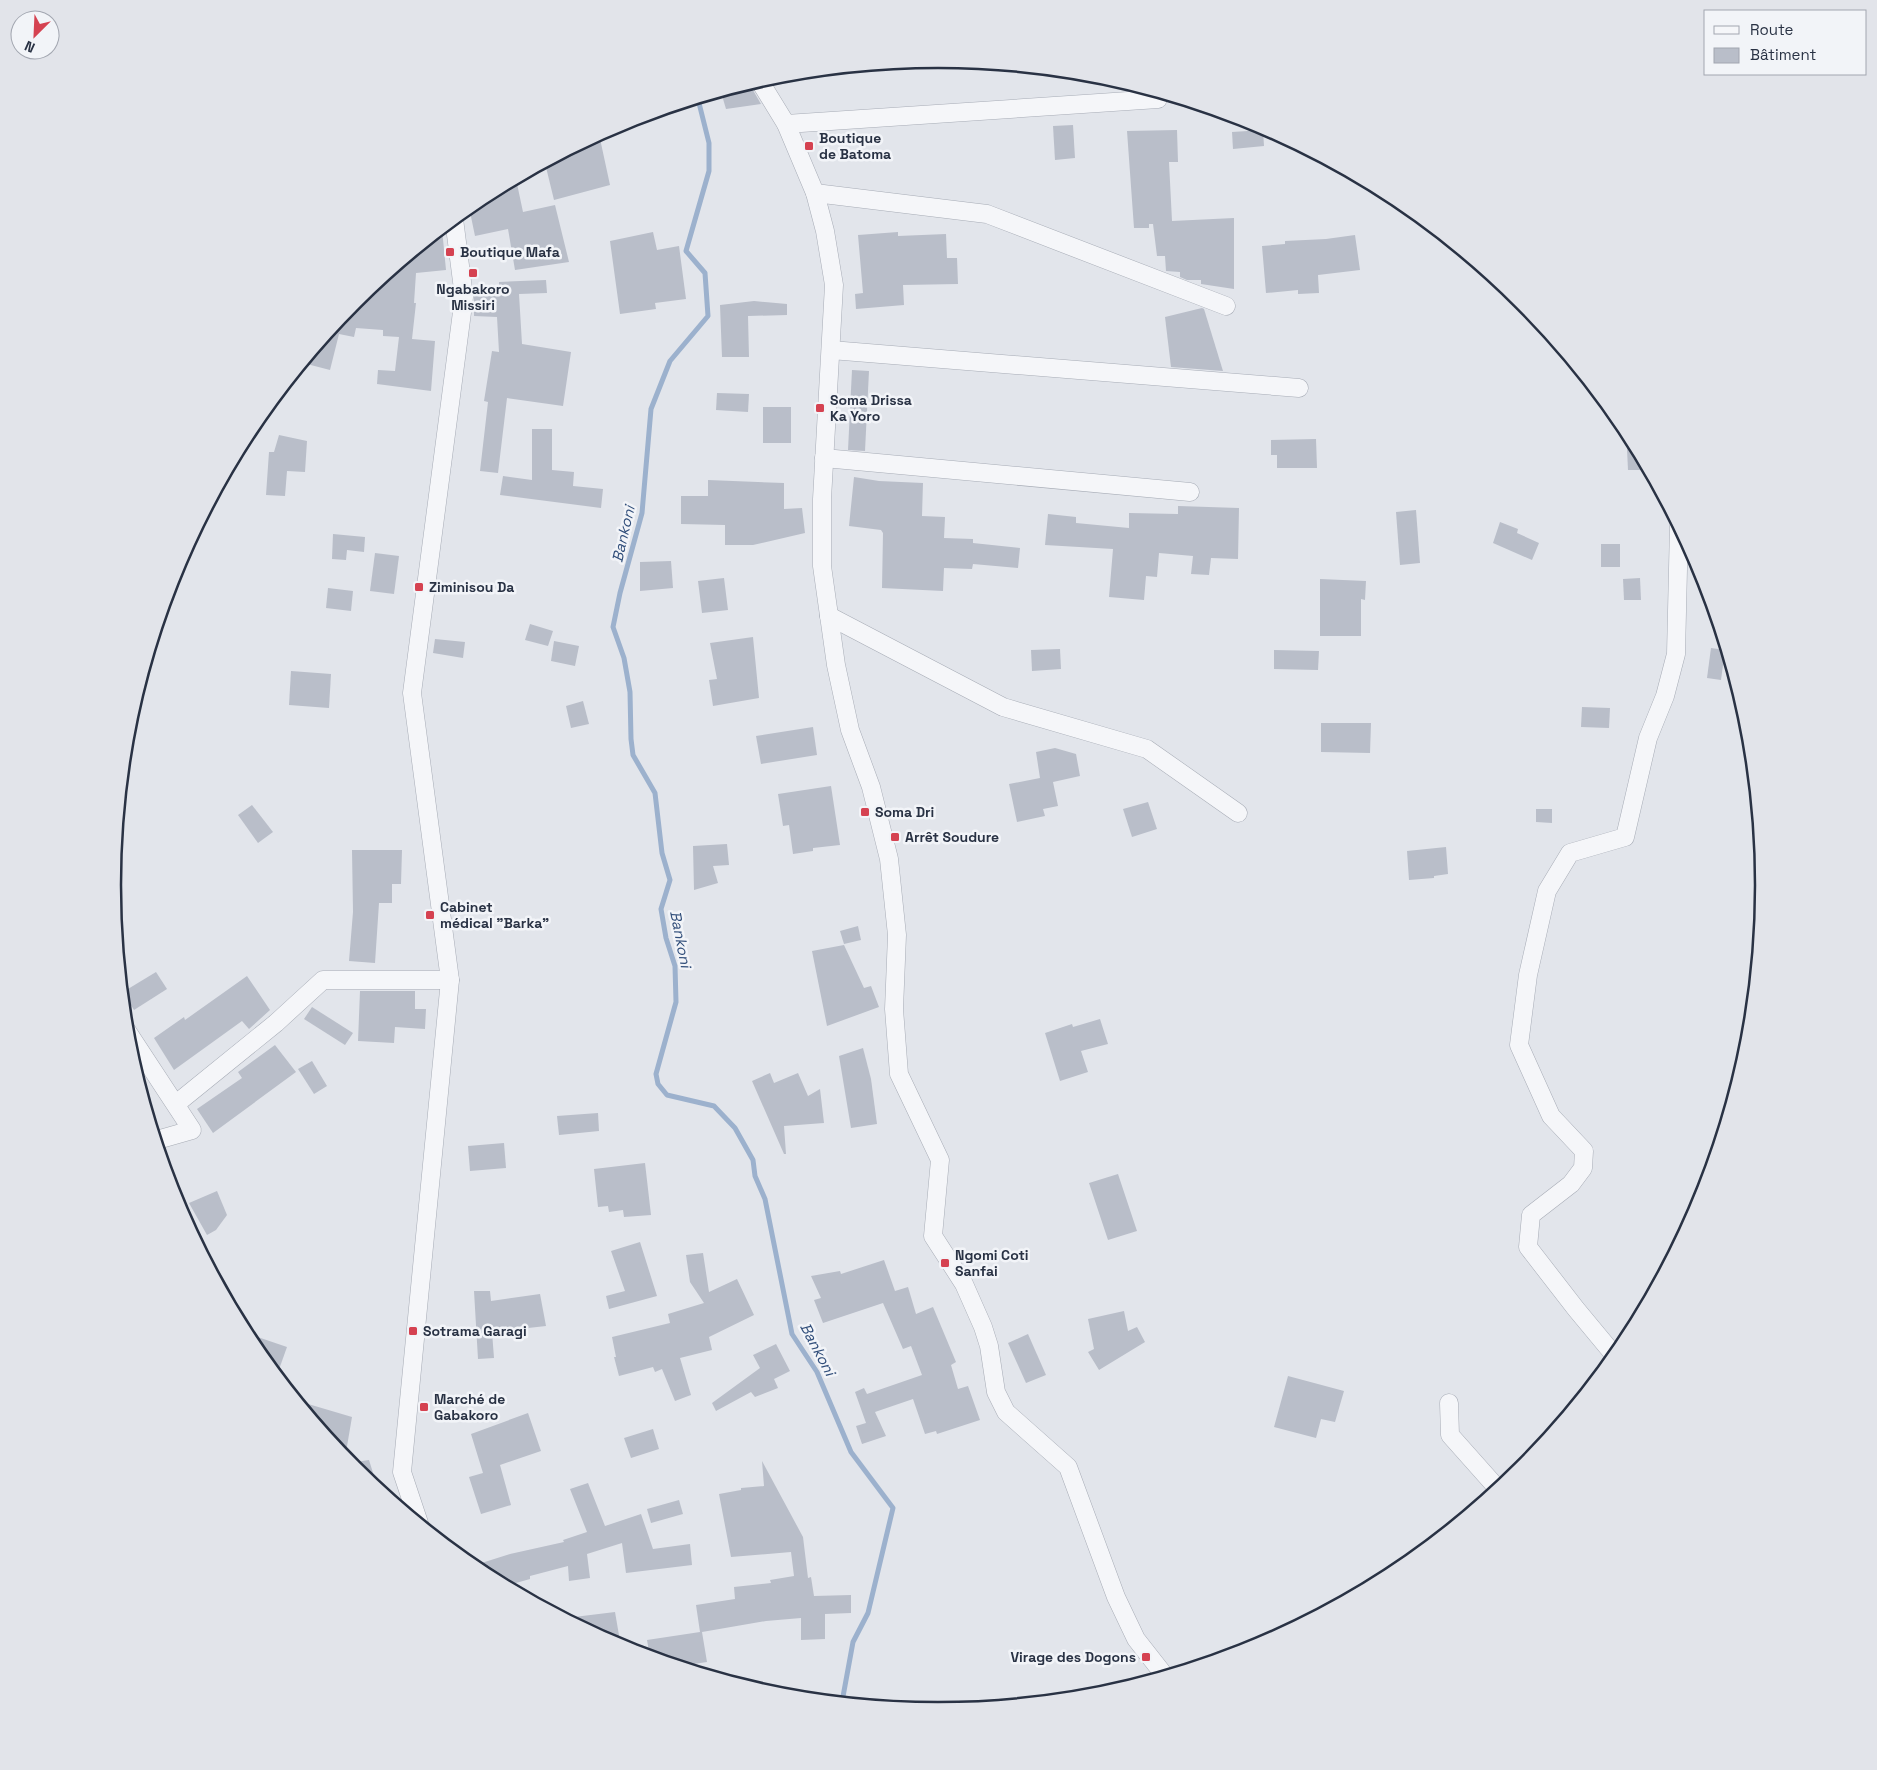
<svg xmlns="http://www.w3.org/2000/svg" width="1877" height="1770" font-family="'Space Grotesk',sans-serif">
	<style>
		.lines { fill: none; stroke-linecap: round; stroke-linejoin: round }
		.stream { stroke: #9cb1cd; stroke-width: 5 }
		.building { fill: #b9bec9 }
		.minor-casing { stroke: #a7acb6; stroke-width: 19 }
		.minor { stroke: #f5f6f9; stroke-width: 18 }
		.poi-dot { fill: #d54251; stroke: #f2f4f8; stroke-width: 2 }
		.labels { text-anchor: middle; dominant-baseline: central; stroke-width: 5; stroke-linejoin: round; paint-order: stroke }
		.poi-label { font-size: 14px; font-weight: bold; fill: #293244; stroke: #f2f4f8; text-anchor: start }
		.water-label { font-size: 15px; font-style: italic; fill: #314e7a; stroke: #f2f4f8 }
		.rim { fill: none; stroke: #293244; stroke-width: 2.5 }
	</style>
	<rect width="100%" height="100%" fill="#e2e5eb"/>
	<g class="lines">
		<path class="stream" d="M698,99L709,143V171L686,251L705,273L708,316L670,361L651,409L642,513L620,593L613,627L624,658L630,692L631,739L633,755L655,793L662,853L670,880L661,909L666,938L675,966L676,1002L656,1074L658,1084L667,1095L714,1106L735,1128L753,1160L755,1176L765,1199L792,1334L817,1372L851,1452L893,1508L868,1613L853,1642L842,1702"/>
	</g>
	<g class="building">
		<path d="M750,85L761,104L726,109L721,92Z"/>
		<path d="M1073,125L1075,158L1055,160L1053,126Z"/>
		<path d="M1177,130L1178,162H1169L1172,221L1234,218V289L1201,284V280H1187L1180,277V272L1166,271L1165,256H1157L1153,224H1149V228H1134L1127,131Z"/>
		<path d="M1263,130L1264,146L1233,149L1232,132Z"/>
		<path d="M599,134L610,185L554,200L545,163L576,154L574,147Z"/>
		<path d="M516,179L523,212L555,205L569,262L515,270L508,229L475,236L469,207L480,198Z"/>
		<path d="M442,229L446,270L416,273L414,303H416L412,339L435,341L431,391L377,384L378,370L395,371L399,337L383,336V330L356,328L354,337L339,334L330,370L303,363L355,300Z"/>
		<path d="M653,232L657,250L679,246L686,299L655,303L656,309L620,314L610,241Z"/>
		<path d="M898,232V236L946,234L947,258H957L958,284L903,285L904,305L856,309L855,294L863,293L858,235Z"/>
		<path d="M1355,235L1360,270L1318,275L1319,293L1298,294V290L1266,293L1262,246L1285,244V241L1326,239Z"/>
		<path d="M546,280L547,293L519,294L522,344L571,352L563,406L507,398L498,473L480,471L488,402L484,401L492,351L499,352L497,317L474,316V286L499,287V282Z"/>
		<path d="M754,301L787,304V315L748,316L749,357H722L720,305Z"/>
		<path d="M1202,308L1204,309L1223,371L1171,367L1165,317Z"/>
		<path d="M852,370L869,371L865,451L848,450Z"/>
		<path d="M717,393L749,394L748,412L716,410Z"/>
		<rect x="763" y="407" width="28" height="36"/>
		<path d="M1626,428L1634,442L1649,470H1628Z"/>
		<path d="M532,429H552V470L574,472L573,486L603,489L601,508L500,495L503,476L532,480Z"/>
		<path d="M279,435L307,441L305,472L287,471L285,496L266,495L269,452H274Z"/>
		<path d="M1316,439L1317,468H1277V455H1271V440Z"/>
		<path d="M854,477L879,481L923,483L922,516L945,517L944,538L973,539V543L1020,548L1018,568L973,564L972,569L944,568L943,591L882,588L883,533L881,530L849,526Z"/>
		<path d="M708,480L784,483V509L802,508L805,533L753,545H725V525L681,524V496H708Z"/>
		<path d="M1178,506L1239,508L1238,559L1211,558L1209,575L1191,574L1193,556L1159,553L1157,577L1146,576L1144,600L1109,597L1113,549L1045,545L1048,514L1076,517V523L1129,528V513L1178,514Z"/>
		<path d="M1416,510L1420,563L1400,565L1396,512Z"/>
		<path d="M1500,522L1518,529L1517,533L1539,543L1532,560L1493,543Z"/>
		<path d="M333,534L365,537L364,552L347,550L346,560L332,559Z"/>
		<rect x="1601" y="544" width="19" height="23"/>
		<path d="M375,553L399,556L394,594L370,591Z"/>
		<path d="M671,561L673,588L640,591V562Z"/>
		<path d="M724,578L728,610L702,613L698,581Z"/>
		<path d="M1640,578L1641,600H1624L1623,579Z"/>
		<path d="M1320,579L1366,581L1365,600L1361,599V636H1320Z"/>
		<path d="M328,588L353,591L351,611L326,608Z"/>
		<path d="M530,624L553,631L548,646L525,640Z"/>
		<path d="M753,637L759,698L713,706L709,680L717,679L710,643Z"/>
		<path d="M435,639L465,642L463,658L433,653Z"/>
		<path d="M554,641L579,646L575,666L551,661Z"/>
		<path d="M1711,648L1725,650L1721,680L1707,678Z"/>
		<path d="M1060,649L1061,669L1032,671L1031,650Z"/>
		<path d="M1274,650L1319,651L1318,670L1274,669Z"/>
		<path d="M291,671L331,674L329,708L289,705Z"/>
		<path d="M583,701L589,724L571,728L566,706Z"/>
		<path d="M1582,707L1610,708L1609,728L1581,727Z"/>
		<path d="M1321,723H1371L1370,753L1321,752Z"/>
		<path d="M813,727L817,755L761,764L756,736Z"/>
		<path d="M1055,748L1076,754L1080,776L1053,782L1058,806L1043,809L1045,816L1017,822L1009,784L1040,778L1036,752Z"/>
		<path d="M831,786L840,845L813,848V851L793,854L789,825L783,826L778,794Z"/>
		<path d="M1148,802L1157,829L1132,837L1123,809Z"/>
		<path d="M252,805L273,832L258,843L238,815Z"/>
		<path d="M1536,809H1552V823L1536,822Z"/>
		<path d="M727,844L729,865L713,866L718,883L694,890L693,846Z"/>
		<path d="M1446,847L1448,874L1434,876V878L1409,880L1407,851Z"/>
		<path d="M352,850H402L401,884H392V903H379L375,963L349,961L353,912Z"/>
		<path d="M858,926L861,940L844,944L840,931Z"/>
		<path d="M844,945L864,988L871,986L879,1007L827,1026L812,951Z"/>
		<path d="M156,972L167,989L134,1010L123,992Z"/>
		<path d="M247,976L270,1010L249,1029L242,1021L174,1070L154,1038L184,1017L185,1020Z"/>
		<path d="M360,991H415V1009H426L425,1029L395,1027L394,1043L358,1041Z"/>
		<path d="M312,1007L353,1033L345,1045L304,1019Z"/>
		<path d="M1100,1019L1108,1044L1081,1051L1088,1072L1060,1081L1045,1033L1072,1024L1073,1027Z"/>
		<path d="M275,1045L296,1072L213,1133L197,1109L242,1078L238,1072Z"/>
		<path d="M863,1048L871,1079L877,1124L851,1128L839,1056Z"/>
		<path d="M312,1061L327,1086L314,1094L298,1069Z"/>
		<path d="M770,1073L774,1083L798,1073L808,1096L820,1089L824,1123L784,1126L786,1154H784L752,1081Z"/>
		<path d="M598,1113L599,1131L559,1135L557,1116Z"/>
		<path d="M504,1143L506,1168L470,1171L468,1146Z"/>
		<path d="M645,1163L651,1215L624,1217L623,1210L609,1212L608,1206L598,1207L594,1169Z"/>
		<path d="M1118,1174L1137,1231L1108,1240L1089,1183Z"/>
		<path d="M217,1191L227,1215L216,1230L207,1235L189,1203Z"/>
		<path d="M640,1242L657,1296L609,1309L606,1296L625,1291L611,1251Z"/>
		<path d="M703,1253L709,1292L737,1279L754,1315L709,1337L712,1350L680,1358L691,1395L675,1401L662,1369L655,1372L653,1367L619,1376L614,1357H616L612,1337L670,1323L668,1314L704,1303L690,1282L686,1255Z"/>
		<path d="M884,1260L895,1291L908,1287L916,1314L933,1307L956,1362L951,1365L958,1389L968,1386L980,1420L937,1434L936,1431L925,1434L913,1399L875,1412L886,1436L862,1444L856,1426L866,1423L855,1392L864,1388L867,1394L922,1375L911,1346L903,1349L883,1303L823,1323L814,1300L821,1298L811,1276L840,1271L841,1274Z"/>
		<path d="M474,1291H490L491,1301L540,1294L546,1326L492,1332L494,1358L478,1359Z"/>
		<path d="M1124,1311L1128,1331L1137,1327L1145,1342L1099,1370L1088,1352L1094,1349L1088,1319Z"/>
		<path d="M246,1333L287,1347L277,1375L251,1344Z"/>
		<path d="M1028,1334L1046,1375L1026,1383L1008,1343Z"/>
		<path d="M776,1344L790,1371L774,1379L778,1388L755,1397L751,1392L716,1411L712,1403L760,1368L753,1355Z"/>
		<path d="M1288,1376L1344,1391L1335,1422L1321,1419L1316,1438L1274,1427Z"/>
		<path d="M298,1401L352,1417L345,1458L317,1423Z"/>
		<path d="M528,1413L541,1451L500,1465L511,1505L481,1514L469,1477L483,1473L471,1434Z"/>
		<path d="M653,1429L659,1449L631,1458L624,1438Z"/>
		<path d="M369,1460L378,1489L349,1463Z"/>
		<path d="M762,1461L803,1537L808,1578L811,1577L814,1596L851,1595V1613L825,1614V1639L801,1640V1618L766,1621L702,1632L707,1662L680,1666L650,1657L647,1640L700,1632L696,1605L735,1599L734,1587L771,1583L770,1580L794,1576L791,1552L731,1557L719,1494L741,1490V1488L764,1486Z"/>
		<path d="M588,1483L605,1526L641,1514L653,1549L690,1544L692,1565L626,1573L622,1543L587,1554L590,1578L569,1581L568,1566L530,1576V1579L505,1586L472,1566L510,1554L564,1542L563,1540L587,1532L570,1489Z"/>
		<path d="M679,1500L683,1514L651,1523L647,1509Z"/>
		<path d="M615,1612L620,1641L611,1642L566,1618Z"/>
	</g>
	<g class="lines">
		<defs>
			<g id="minor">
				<path d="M759,80L786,124L815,193L825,231L834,285L822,499V566L836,665L850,730L871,787L889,859L897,935L894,1009L899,1074L940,1160L933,1236L964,1284L983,1327L989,1346L996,1392L1006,1412L1068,1467L1116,1597L1136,1639L1165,1676"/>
				<path d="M786,124L1158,99"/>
				<path d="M815,193L987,214L1226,306"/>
				<path d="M831,350L1299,388"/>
				<path d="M824,458L1190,492"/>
				<path d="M829,616L1003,707L1147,749L1238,813"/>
				<path d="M127,1031L192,1130L157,1140"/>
				<path d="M176,1104L276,1023L323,980H450"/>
				<path d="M1615,1356L1576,1309L1528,1247L1531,1215L1571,1184L1583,1168L1584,1151L1551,1116L1519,1045L1528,975L1547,891L1570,853L1625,837L1648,738L1665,696L1676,654L1679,526"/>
				<path d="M1449,1403L1450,1435L1498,1489"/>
				<path d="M419,1523L402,1472L450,980L412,693L464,297L454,219"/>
			</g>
		</defs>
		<use href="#minor" class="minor-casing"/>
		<use href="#minor" class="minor"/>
	</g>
	<g class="poi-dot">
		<rect x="804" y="141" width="10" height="10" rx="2.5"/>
		<rect x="445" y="247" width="10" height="10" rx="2.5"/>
		<rect x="468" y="268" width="10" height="10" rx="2.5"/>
		<rect x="815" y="403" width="10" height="10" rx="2.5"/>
		<rect x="414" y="582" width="10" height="10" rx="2.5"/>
		<rect x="860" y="807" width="10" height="10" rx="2.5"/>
		<rect x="890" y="832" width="10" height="10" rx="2.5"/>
		<rect x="425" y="910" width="10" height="10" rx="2.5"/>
		<rect x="940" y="1258" width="10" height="10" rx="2.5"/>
		<rect x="408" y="1326" width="10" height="10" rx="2.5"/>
		<rect x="419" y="1402" width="10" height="10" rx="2.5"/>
		<rect x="1141" y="1652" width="10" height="10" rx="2.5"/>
	</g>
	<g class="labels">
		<g class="poi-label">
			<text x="819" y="138">Boutique<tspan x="819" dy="16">de Batoma</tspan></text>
			<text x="460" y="252">Boutique Mafa</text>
			<text x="473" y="289" text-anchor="middle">Ngabakoro<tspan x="473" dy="16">Missiri</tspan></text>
			<text x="830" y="400">Soma Drissa<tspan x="830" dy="16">Ka Yoro</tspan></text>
			<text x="429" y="587">Ziminisou Da</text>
			<text x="875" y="812">Soma Dri</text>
			<text x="905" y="837">Arrêt Soudure</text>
			<text x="440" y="907">Cabinet<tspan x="440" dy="16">médical "Barka"</tspan></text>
			<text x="955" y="1255">Ngomi Coti<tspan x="955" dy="16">Sanfai</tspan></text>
			<text x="423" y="1331">Sotrama Garagi</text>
			<text x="434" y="1399">Marché de<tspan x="434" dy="16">Gabakoro</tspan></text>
			<text x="1136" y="1657" text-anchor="end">Virage des Dogons</text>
		</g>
		<g class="water-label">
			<text transform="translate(623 534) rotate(-77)">Bankoni</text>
			<text transform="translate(681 939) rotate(79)">Bankoni</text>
			<text transform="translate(818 1349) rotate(62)">Bankoni</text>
		</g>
	</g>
	<path d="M0 0H1877V1770H0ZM121 885a817 817 0 1 1 1634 0a817 817 0 1 1-1634 0Z" fill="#e2e4ea" fill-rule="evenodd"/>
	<path class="rim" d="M121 885a817 817 0 1 1 1634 0a817 817 0 1 1-1634 0Z"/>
	<rect x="1704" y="10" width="162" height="65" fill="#f2f4f8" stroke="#a2a6b0"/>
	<rect x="1714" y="26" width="25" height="8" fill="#f5f6f9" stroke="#a2a6b0"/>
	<text x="1750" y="35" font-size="15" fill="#293244">Route</text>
	<rect x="1714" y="48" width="25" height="15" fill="#b9bec9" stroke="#a2a6b0"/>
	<text x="1750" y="60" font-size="15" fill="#293244">Bâtiment</text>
	<g transform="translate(35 35) rotate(204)"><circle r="24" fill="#f2f4f8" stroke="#a2a6b0"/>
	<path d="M0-4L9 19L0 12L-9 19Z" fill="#d54251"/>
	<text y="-8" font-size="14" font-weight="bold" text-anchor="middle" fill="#293244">N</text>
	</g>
</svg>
